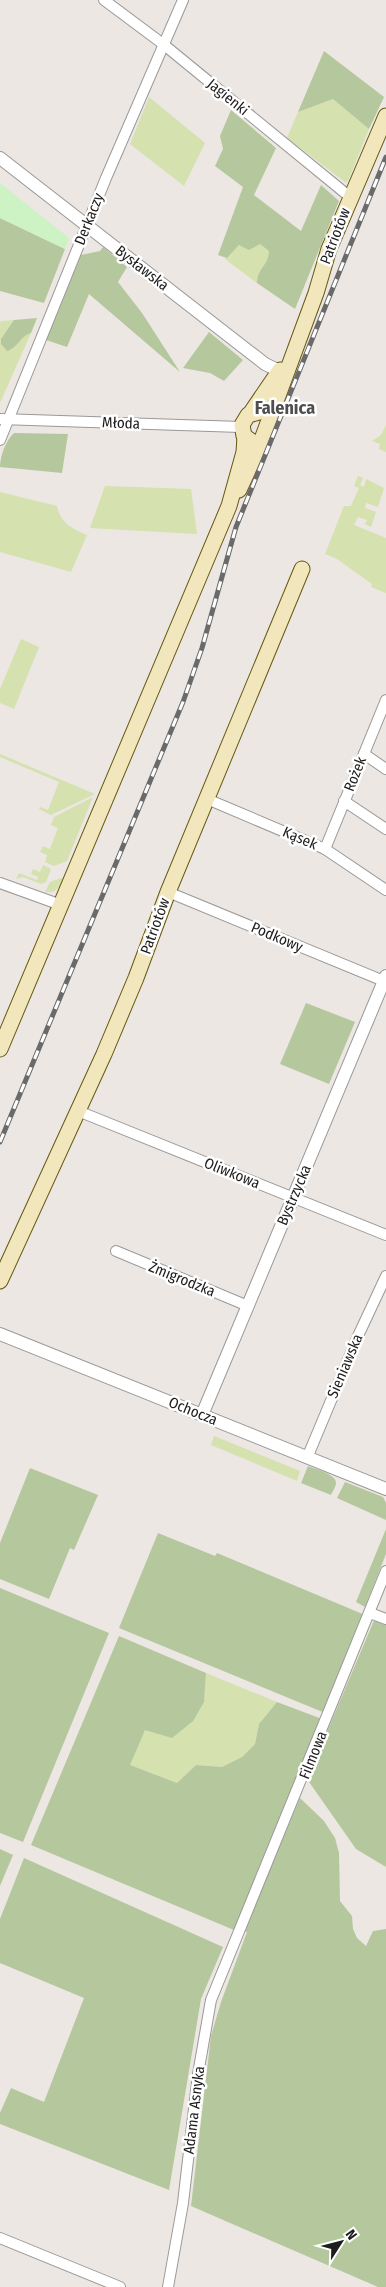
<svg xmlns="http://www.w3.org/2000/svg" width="386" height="2287" font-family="'Fira Sans Condensed',sans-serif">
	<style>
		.grass { fill: #d5e1ae }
		.forest { fill: #b5c79c }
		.park { fill: #cdf2c4 }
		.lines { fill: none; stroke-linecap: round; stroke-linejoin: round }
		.minor-casing { stroke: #999; stroke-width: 12 }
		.tertiary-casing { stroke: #999; stroke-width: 14 }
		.secondary-casing { stroke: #655811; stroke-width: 17 }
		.minor { stroke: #fff; stroke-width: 10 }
		.tertiary { stroke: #fff; stroke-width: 12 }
		.secondary { stroke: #f1e6bc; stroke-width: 15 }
		.rail-casing { stroke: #6a6a6a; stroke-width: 5 }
		.rail { stroke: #fff; stroke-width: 3; stroke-dasharray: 9; stroke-linecap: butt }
		.labels { text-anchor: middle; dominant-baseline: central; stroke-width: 5; stroke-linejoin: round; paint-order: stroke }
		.street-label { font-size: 15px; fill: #1c1c1c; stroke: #fff }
		.quarter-label { font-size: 18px; font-weight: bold; fill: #4f4f4f; stroke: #fff }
	</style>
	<rect width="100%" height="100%" fill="#ece7e3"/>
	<g class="grass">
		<path d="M149,97L205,143L184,186L130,144Z"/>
		<path d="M333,99L369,129L348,181L345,182L287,138L298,112Z"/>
		<path d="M259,243L270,251V255L257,278V283L225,259L229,256L239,245L251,249Z"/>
		<path d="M14,320L1,339L4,348L11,350L25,335L31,333L0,403V323L1,321Z"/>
		<path d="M386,425V452L379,449L380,444L372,441L381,435Z"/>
		<path d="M358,476L363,478L360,485L364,487L366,479L384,488L378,507L366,503L365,508L376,512L371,527L365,524L367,520L358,517L354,525L386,538V593L371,587L372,584L337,559L325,554L344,506H351L359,488L354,486Z"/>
		<path d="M105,486L191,489L197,534L90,528Z"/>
		<path d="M0,492L57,506C60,523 73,529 87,535L71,572L0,552Z"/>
		<path d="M21,639L39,647L14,709L0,703V689Z"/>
		<path d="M0,754L95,794L51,815L39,809L40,807L48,810L59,782L0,757Z"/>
		<path d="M93,797L67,861L54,866L45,862L47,855L40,852L43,846L50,849L58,828L51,825L54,817Z"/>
		<path d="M43,865L51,869L46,882L41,884L23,877L16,879L19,873L37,880L38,877L31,874L33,869L40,872Z"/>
		<path d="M64,877C60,886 57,894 45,892L50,882Z"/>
		<path d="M214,1436L300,1471L297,1481L211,1445Z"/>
		<path d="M206,1673L277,1702L259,1724L255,1744L242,1757L222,1767L196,1765L177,1783L129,1765L145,1729L204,1702Z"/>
	</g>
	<g class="forest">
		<path d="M324,51L384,97L369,129L333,99L298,112Z"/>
		<path d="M231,110L276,148L254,195L301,231L321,185L339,201L295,309L257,283C256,270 269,265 269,251L260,244L249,250L239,245L227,258L218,255L243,187L215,166L223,149L220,136Z"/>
		<path d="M0,218L65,249L44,303L0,291Z"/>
		<path d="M103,247L127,267L118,282L142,313L180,372L89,294L67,347L46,340L81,255L100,251Z"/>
		<path d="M37,318L31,333C20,336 17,349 7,351L1,344V339L14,320Z"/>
		<path d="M209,332L243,360L224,381L210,373L183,368Z"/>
		<path d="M14,433L68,434L62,473L0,467C0,456 6,440 14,433Z"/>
		<path d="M306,1003L355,1022L329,1084L280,1064Z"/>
		<path d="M308,1466C315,1469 336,1474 336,1483C336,1487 332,1492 331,1495L301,1483Z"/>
		<path d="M30,1468L98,1495L74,1550L70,1548L49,1599L0,1579V1543Z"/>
		<path d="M345,1482L383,1497L386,1503V1520L337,1498Z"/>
		<path d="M386,1529V1554L365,1607L356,1602Z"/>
		<path d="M158,1533L215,1556L217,1553L365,1615L325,1713L119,1628Z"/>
		<path d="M0,1588L109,1633L23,1842L0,1833Z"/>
		<path d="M375,1618L386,1623V1867L356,1849L307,1779Z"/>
		<path d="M119,1636L206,1673L204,1702L193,1721L172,1738L145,1730L130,1765L177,1783L196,1765L222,1767L242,1757L255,1744L259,1724L277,1702L322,1719L234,1930L31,1845Z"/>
		<path d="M300,1798L324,1821L335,1838L339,1853L340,1901L352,1916L353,1929L357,1938L366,1946L373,1931L386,1929V2287H378L191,2206L211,2036L221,2002L247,1932L244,1931Z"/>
		<path d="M0,1849L13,1855L0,1886Z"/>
		<path d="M24,1858L223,1947L201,1999L169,2190L0,2124V2113L11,2088L44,2102L84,1998L0,1963V1919Z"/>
	</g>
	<path class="park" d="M0,183L69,238L65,249L0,218Z"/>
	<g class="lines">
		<defs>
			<g id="minor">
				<path d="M104,0L163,44L350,197"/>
				<path d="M0,419L241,427"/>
				<path d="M0,440L106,178L183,0"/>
				<path d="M364,754L386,769"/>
				<path d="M207,799L325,849L386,890"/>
				<path d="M344,801L386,829"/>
				<path d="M325,849L386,700"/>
				<path d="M0,883L61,905"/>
				<path d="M168,892L386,982"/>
				<path d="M78,1111L386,1235"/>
				<path d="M116,1251L248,1306"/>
				<path d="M307,1458L358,1336L386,1276"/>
				<path d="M370,1613L386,1619"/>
				<path d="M0,2238L120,2287"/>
				<path d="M168,2287L183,2203L198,2074L211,2000L386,1571"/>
			</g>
			<g id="tertiary">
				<path d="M0,158L265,364L286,374"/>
				<path d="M0,1334L386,1489"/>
				<path d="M202,1415L386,976"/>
			</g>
			<g id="secondary">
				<path d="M250,414L280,370"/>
				<path d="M254,443L244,436L242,425L248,415L259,412"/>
				<path d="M239,490L261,442L316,293L329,249L386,116"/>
				<path d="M0,1049L229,506L244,452L245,437"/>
				<path d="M0,1281L104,1054L136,978L168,892L302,569"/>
			</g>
		</defs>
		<use href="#minor" class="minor-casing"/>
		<use href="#tertiary" class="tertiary-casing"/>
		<use href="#secondary" class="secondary-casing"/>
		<use href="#minor" class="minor"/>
		<use href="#tertiary" class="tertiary"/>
		<use href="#secondary" class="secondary"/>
		<defs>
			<path id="rail" d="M0,1142L183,702L202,648L236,527L386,157"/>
		</defs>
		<use href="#rail" class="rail-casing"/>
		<use href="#rail" class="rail"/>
	</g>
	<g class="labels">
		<g class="street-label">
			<text transform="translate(228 97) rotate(39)">Jagienki</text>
			<text transform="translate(89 219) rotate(-68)">Derkaczy</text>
			<text transform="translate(335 236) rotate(-69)">Patriotów</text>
			<text transform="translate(142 268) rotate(38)">Bysławska</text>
			<text transform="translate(121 423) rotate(2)">Młoda</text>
			<text transform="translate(355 774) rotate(-68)">Rożek</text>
			<text transform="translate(300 838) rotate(23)">Kąsek</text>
			<text transform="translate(155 926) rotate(-70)">Patriotów</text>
			<text transform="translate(277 937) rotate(23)">Podkowy</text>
			<text transform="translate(232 1173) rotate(22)">Oliwkowa</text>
			<text transform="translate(294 1195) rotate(-67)">Bystrzycka</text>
			<text transform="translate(182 1279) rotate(22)">Żmigrodzka</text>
			<text transform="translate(345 1366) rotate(-67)">Sieniawska</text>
			<text transform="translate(193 1411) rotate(22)">Ochocza</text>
			<text transform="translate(313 1755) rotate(-68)">Filmowa</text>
			<text transform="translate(194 2110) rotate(-83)">Adama Asnyka</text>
		</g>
		<g class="quarter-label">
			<text x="285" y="408">Falenica</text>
		</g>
	</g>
	<g transform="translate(341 2242) rotate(54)" stroke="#ffffff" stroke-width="4" paint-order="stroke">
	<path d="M0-4L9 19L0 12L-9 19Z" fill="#1c1c1c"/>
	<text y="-8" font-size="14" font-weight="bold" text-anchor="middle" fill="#1c1c1c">N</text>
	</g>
</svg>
